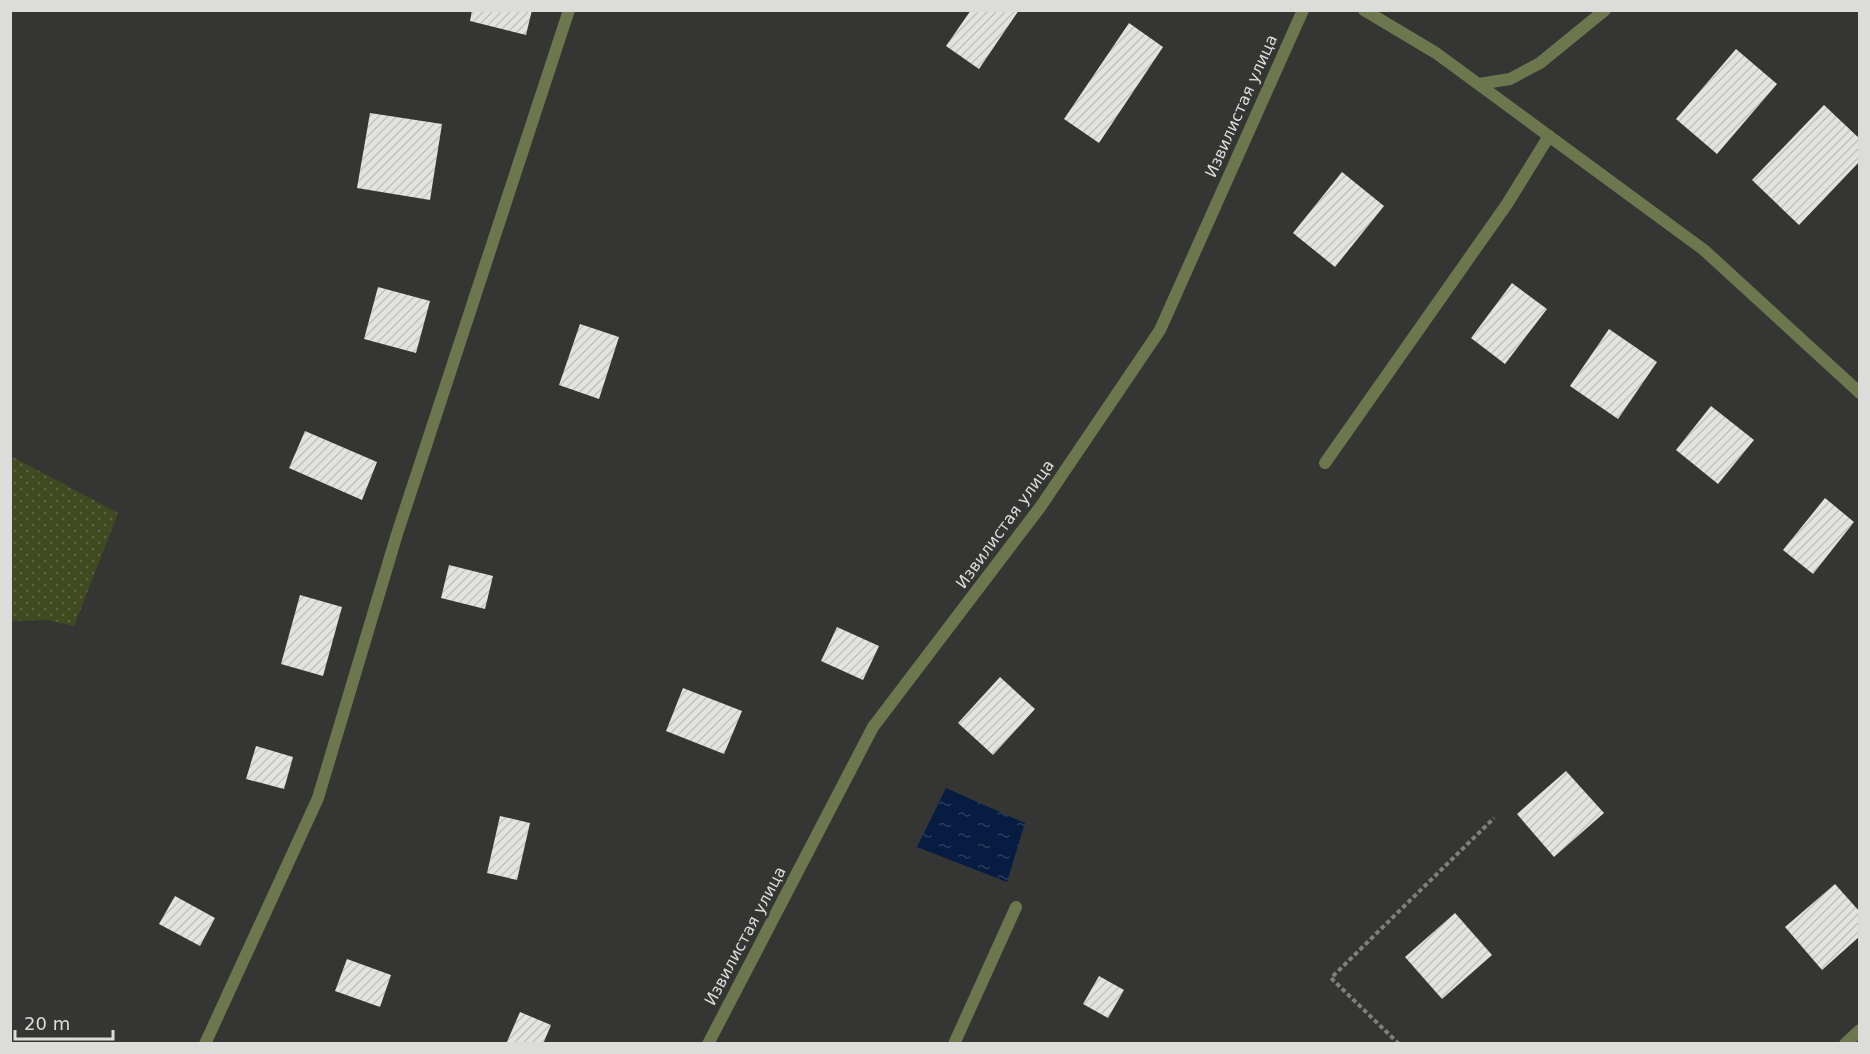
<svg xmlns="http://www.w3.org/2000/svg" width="1870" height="1054" font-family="'DejaVu Sans',sans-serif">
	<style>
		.grass { fill: url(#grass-dots) }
		.water { fill: url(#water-ripples) }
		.building { fill: url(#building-hatch) }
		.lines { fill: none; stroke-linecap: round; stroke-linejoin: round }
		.path { stroke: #7f807e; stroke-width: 4; stroke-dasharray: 4.5 3; stroke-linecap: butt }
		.lane { stroke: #6c774e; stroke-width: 12 }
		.street { stroke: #6c774e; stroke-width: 12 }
		.labels { text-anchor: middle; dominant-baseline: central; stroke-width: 6; stroke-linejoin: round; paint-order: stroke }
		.street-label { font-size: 16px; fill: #dcdddb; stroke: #353634 }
	</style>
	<defs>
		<pattern id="grass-dots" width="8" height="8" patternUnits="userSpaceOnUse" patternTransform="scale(1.5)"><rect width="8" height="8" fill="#404a21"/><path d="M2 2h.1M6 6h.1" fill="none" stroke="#5b6441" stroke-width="1.8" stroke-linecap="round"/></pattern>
		<pattern id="water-ripples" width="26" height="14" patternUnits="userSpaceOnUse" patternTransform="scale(1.5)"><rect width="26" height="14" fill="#061d41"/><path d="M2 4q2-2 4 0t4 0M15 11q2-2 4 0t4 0" fill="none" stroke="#2a3d5c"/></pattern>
		<pattern id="building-hatch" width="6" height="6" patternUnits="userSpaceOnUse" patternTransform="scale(1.5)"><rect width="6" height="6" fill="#e2e3df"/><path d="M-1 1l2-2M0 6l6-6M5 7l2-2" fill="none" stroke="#c2c3c0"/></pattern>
	</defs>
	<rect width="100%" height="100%" fill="#353634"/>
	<path class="grass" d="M11,456L118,513L74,626L47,620L11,621Z"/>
	<path class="water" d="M946,788L1025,823L1007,882L917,847Z"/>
	<g class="building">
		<path d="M472,10H532L526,35L470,21Z"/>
		<path d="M971,10H1019L979,69L946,46Z"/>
		<path d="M1129,23L1163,47L1099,143L1064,119Z"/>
		<path d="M1736,49L1777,84L1717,154L1676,119Z"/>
		<path d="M1824,105L1860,139V161L1799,225L1752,180Z"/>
		<path d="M370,113L442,124L430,200L357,188Z"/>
		<path d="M1342,172L1384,206L1335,267L1293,233Z"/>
		<path d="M1512,283L1547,309L1505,364L1471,338Z"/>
		<path d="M378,287L430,301L416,353L364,339Z"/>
		<path d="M580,324L619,337L599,399L559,385Z"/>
		<path d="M1609,329L1657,362L1618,419L1570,386Z"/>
		<path d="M1711,406L1754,440L1718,484L1676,450Z"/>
		<path d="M305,431L377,462L362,500L289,468Z"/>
		<path d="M1825,498L1854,522L1813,574L1783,550Z"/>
		<path d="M449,565L493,576L485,609L441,598Z"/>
		<path d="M300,595L342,607L323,676L281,664Z"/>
		<path d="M837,627L879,646L863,680L821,661Z"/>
		<path d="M1000,677L1035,709L993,755L958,723Z"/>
		<path d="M683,688L742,711L724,754L666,731Z"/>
		<path d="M256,746L293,757L284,789L246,779Z"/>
		<path d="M1566,771L1604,813L1554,857L1517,814Z"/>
		<path d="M500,816L530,823L517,880L487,873Z"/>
		<path d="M1835,884L1860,912V936L1822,970L1785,927Z"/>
		<path d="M175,896L215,918L200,946L159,924Z"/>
		<path d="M1455,913L1492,955L1442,999L1405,957Z"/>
		<path d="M347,959L391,975L380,1007L335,991Z"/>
		<path d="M1099,976L1124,990L1108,1018L1083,1004Z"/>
		<path d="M520,1012L551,1025L543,1044H506Z"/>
	</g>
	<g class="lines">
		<path class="path" d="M1399,1044L1331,978L1494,818"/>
		<g class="lane">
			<path d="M1479,84L1510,79L1540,63L1605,10"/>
			<path d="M1325,463L1507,204L1549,136"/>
		</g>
		<g class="street">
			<path d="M1364,10L1436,53L1704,250L1860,393"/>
			<path d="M205,1044L318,798L397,534L569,10"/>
			<path d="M708,1044L873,727L1041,506L1160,330L1303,10"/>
			<path d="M954,1044L1016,907"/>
			<path d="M1845,1044L1860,1030"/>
		</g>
	</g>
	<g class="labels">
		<g class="street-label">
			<text transform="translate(1241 106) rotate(-66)">Извилистая улица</text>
			<text transform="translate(1005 524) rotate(-54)">Извилистая улица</text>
			<text transform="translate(745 936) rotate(-62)">Извилистая улица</text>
		</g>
	</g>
	<rect width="1870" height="1054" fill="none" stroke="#dcdddb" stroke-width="24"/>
	<path d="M15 1030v9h98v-9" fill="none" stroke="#dcdddb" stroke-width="3"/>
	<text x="24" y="1030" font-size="18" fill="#dcdddb" stroke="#353634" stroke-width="4.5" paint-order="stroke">20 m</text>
</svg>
